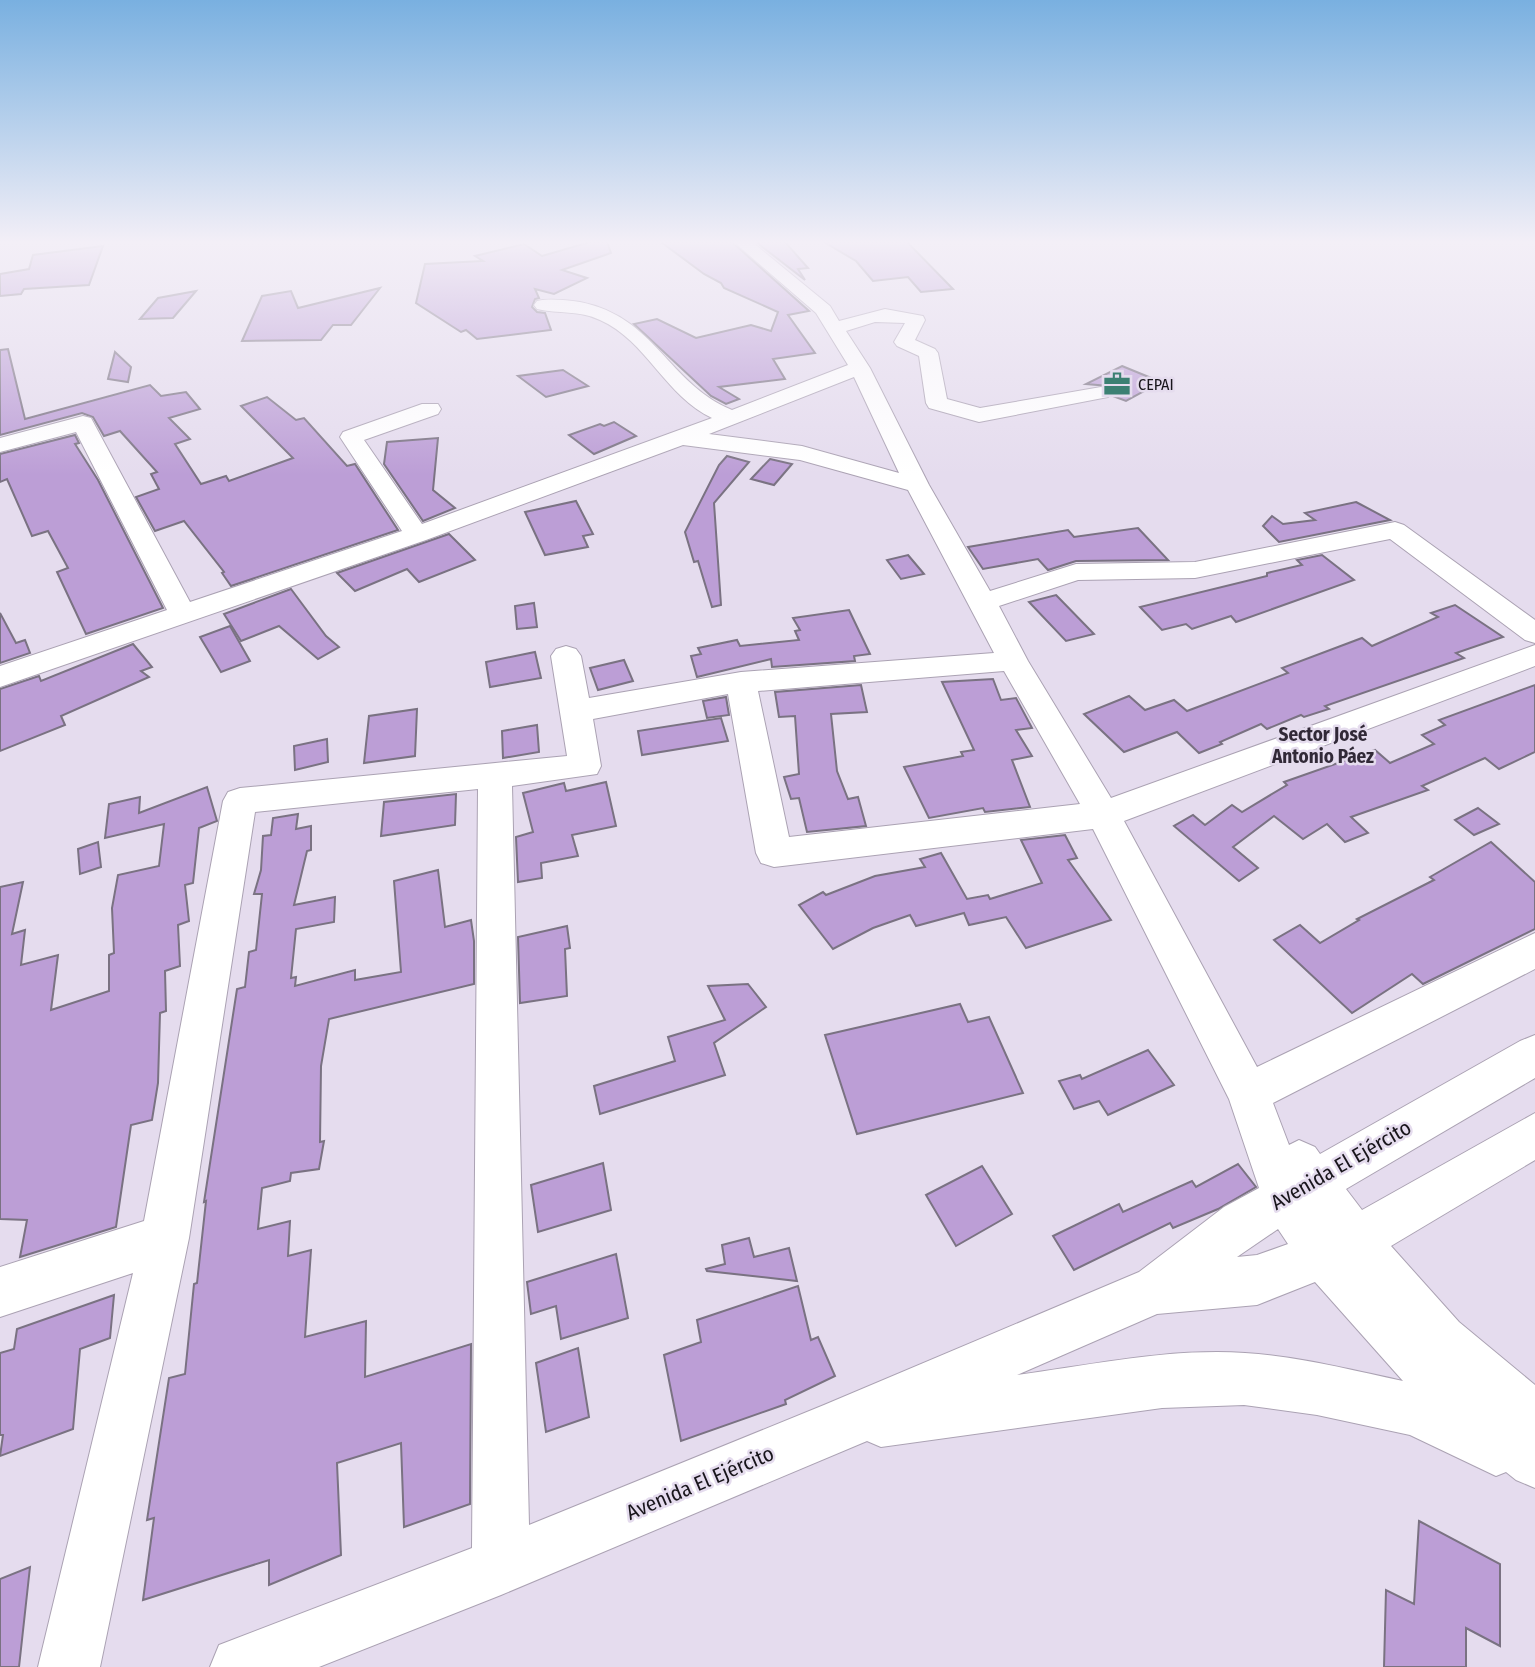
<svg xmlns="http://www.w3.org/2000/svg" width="1535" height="1667" font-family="'Fira Sans Condensed',sans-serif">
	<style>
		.building { fill: #bc9ed6; stroke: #7a7282; stroke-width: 2 }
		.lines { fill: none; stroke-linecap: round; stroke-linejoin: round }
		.minor-casing { stroke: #aba2b3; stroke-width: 2 }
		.minor { fill: #fff; fill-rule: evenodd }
		.labels { text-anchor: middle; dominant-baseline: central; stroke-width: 5; stroke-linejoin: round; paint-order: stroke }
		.far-poi-label { font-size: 16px; fill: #18151b; stroke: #e5dcee; text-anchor: start }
		.neighbourhood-label { font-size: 19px; font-weight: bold; fill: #312937; stroke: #e5dcee }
		.near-street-label { font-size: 21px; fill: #18151b; stroke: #e5dcee }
	</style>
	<rect width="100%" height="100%" fill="#e5dcee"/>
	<g class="building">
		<path d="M590,242H607L611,253L562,270L587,278L554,294L535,289L539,298L535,299L532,307L537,312L545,313L551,330L477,339L466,330L461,332L416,303L425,264L483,261L475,256L524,244L542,256Z"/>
		<path d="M661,242H732L809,311L788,315L815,353L773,359L785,379L719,387L739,399L726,404L711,396L634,324L657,319L696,338L751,325L771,331L778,312L724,288L721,283L704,274Z"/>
		<path d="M756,242H785L808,268L798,269L805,280Z"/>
		<path d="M824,242H907L953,289L921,292L908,277L873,281L856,261Z"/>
		<path d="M103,246L89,285L24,289L21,294L0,296V274L29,269L33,255Z"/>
		<path d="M380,288L351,325H333L321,340L242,341L262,296L291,291L298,308Z"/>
		<path d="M196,291L173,318L140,319L158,298Z"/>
		<path d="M8,349L25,419L150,385L161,396L186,392L200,409L169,418L190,439L175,444L201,484L226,476L229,481L293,458L241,406L267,397L296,420L304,418L347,466L355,464L398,530L231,586L222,573L224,572L184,521L155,531L136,497L159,489L151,474L157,472L120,431L104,436L93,417L82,413L0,435V350Z"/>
		<path d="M115,352L131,367L128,382L108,379Z"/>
		<path d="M1122,366L1161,382L1126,401L1113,396L1114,391L1109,386L1086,384Z"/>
		<path d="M563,370L588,386L546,397L518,376Z"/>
		<path d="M614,422L636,436L594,454L569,435L600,424L604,426Z"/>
		<path d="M75,435L79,443L75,444L98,480L163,608L86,634L57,572L68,568L48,531L32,536L7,479L0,482V454Z"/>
		<path d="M438,438L433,490L455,508L423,521L384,464L387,442Z"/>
		<path d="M727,456L749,462L714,503L721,605L712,607L698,561L694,562L685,532L719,465Z"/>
		<path d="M770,459L792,464L774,485L751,479Z"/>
		<path d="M576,501L593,534L583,536L588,547L545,555L525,512Z"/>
		<path d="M1356,502L1390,520L1279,542L1263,526L1272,516L1283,524L1315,520L1305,513Z"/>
		<path d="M1138,528L1168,560L1076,561L1048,570L1038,559L983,569L968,547L1068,530L1074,537Z"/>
		<path d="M449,534L475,560L419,582L407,569L355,591L337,573Z"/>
		<path d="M908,555L924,574L901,579L887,560Z"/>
		<path d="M1322,555L1354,580L1236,622L1231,616L1192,629L1186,624L1162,630L1140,607L1267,576V573L1302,565L1297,560Z"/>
		<path d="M291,589L326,636L339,647L318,659L279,626L241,641L224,614Z"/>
		<path d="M1056,595L1094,634L1066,641L1029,602Z"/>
		<path d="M534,603L537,627L517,629L515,606Z"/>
		<path d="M1455,605L1503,637L1456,653L1464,658L1325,706L1329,709L1304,717L1301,715L1267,729L1261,724L1220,742L1222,744L1199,753L1177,732L1124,752L1084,714L1129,696L1145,710L1174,700L1187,711L1288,673L1282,668L1362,638L1372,646L1438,617L1431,613Z"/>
		<path d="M849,610L870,654L854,656L855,661L772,667L771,659L697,677L691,656L701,654L698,648L737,640L740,646L799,640L795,631L800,630L793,618Z"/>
		<path d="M0,613L16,643L25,640L30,653L0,663Z"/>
		<path d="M230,626L250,661L221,672L200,637Z"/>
		<path d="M133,644L152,667L141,671L149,677L61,716L65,725L0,751V689L39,676L41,681Z"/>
		<path d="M535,652L541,678L490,687L486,662Z"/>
		<path d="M624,660L633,681L598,690L590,668Z"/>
		<path d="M993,679L1001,700L1016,698L1032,728L1016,730L1032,756L1012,760L1030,807L985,812L983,808L929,818L904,767L963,756L961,752L974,750L942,682Z"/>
		<path d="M861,685L867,712L831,714L837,771L848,799L858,797L866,826L807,832L799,798L791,799L784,777L799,774L795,716L779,717L775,692Z"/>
		<path d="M1535,685V752L1499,769L1485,758L1422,786L1428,790L1351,817L1368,833L1345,842L1327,824L1303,839L1274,816L1233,847L1258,868L1239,881L1174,826L1193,815L1205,825L1232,805L1242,812L1287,785L1284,782L1375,750L1390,763L1434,744L1422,735L1445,725L1439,720Z"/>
		<path d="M726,697L729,715L707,718L703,701Z"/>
		<path d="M417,709L415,756L364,763L369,716Z"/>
		<path d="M721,718L728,741L642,755L638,731Z"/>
		<path d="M537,725L539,752L503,758L502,731Z"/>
		<path d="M327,739L328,762L295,770L294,746Z"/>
		<path d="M606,782L616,826L572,835L578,856L541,863L542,878L518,882L516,837L533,832L523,793L564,783L566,791Z"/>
		<path d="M207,787L217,821L199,828L193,883L185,885L189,921L178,925L180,966L165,971L166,1011L160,1013L158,1083L152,1120L131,1125L116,1227L20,1257L27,1220L0,1219V887L23,882L12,934L25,930L21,965L58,955L51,1010L109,991V955L114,953L112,908L118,875L159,866L164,824L105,838L109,804L140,797L139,813Z"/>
		<path d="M456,794L455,825L381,836L384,802Z"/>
		<path d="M1478,808L1499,824L1474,835L1455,820Z"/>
		<path d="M298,814L296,829L311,826V850L307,851L294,905L335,897L334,922L296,929L291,978L296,977L295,986L355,970V980L401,972L394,881L438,870L445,927L471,920L474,941V984L329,1019L321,1066L320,1142L324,1141L319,1169L291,1173L290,1181L262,1188L258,1229L290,1221L288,1256L311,1250L305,1337L366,1321L365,1377L471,1344L470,1504L404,1527L401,1443L337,1463L341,1555L269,1585V1560L143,1600L154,1518L147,1520L169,1378L185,1374L194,1284L197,1283L206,1201L204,1202L237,989L245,987L249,952L256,950L262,894H254L261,870L263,836L271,835L273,818Z"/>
		<path d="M1065,835L1077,858L1068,860L1111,920L1026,948L1006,917L969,925L964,913L916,926L910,915L873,928L833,949L799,905L823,892L826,895L875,876L925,867L920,859L941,853L967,899L988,895L990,899L1042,883L1021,840Z"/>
		<path d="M98,842L101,867L80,874L78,849Z"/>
		<path d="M1491,842L1535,882V929L1423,984L1412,974L1352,1013L1274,940L1300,925L1320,943L1359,920L1357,919L1434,880L1430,877Z"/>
		<path d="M567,926L570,948L565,949L567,996L520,1003L518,937Z"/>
		<path d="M748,984L766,1007L714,1043L725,1075L600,1114L594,1086L675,1061L668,1037L725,1020L708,986Z"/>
		<path d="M960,1004L968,1022L989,1017L1023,1093L857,1134L825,1035Z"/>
		<path d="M1148,1050L1174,1085L1108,1115L1099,1101L1074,1109L1059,1081L1080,1075L1082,1079Z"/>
		<path d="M603,1163L611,1210L538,1232L531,1185Z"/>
		<path d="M1238,1164L1256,1187L1218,1209L1173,1228L1170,1223L1074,1270L1053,1236L1119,1204L1123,1212L1192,1181L1196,1187Z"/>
		<path d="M982,1166L1012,1214L956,1246L926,1195Z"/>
		<path d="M749,1238L754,1257L789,1248L797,1281L707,1271L706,1269L725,1264L722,1245Z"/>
		<path d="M616,1254L628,1318L561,1339L556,1306L531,1314L527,1282Z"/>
		<path d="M798,1286L811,1340L818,1337L835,1376L785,1400L786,1404L681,1441L664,1355L701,1342L697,1320Z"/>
		<path d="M114,1295L110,1338L80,1349L73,1429L0,1456L3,1435H0V1353L14,1349L17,1329Z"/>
		<path d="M578,1348L589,1417L546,1432L536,1363Z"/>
		<path d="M1419,1521L1500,1564V1646L1466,1628V1667H1384L1386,1590L1414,1604Z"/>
		<path d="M30,1567L19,1667H0V1579Z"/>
	</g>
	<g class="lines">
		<defs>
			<path id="minor" d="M734,242H752L830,306L839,321L885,309L923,316L925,320L915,340L935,349L938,353L947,399L980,408L1101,387L1108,389L1112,393L1108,397L979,422L929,408L926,403L919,356L897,346L894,342L905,323L875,322L846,331L870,368L929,485L990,591L1076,564L1195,562L1395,522L1404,525L1535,620V643L1525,640L1390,539L1195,578L1078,580L999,606L1028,661L1111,798L1535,645V666L1124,821L1257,1067L1535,933V969L1273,1103L1289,1145L1299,1140L1315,1147L1320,1154L1520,1041L1535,1035V1078L1346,1189L1362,1210L1535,1113V1160L1391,1246L1459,1322L1535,1385V1488L1516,1480L1506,1472L1496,1476L1410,1435L1317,1415L1244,1405L1162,1408L881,1447L867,1441L501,1595L319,1667H210L219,1645L472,1548L478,789L255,812L189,1238L100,1667H38L133,1273L0,1317V1267L144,1221L223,801L228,792L240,788L567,756L551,656L556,649L566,646L576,649L581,656L589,698L741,672L994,653L908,490L800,460L683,445L426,540L0,687V666L167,610L76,432L0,452V438L83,416L91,418L190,602L402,531L340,437L343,432L422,404H438L441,409L438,414L364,440L422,524L712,418C665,396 647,341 600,320C579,310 558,314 537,309L534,305L537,301C550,298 566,300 580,302C656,317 667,383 732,410L848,365L816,313ZM854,377L899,473L802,446L709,434ZM1004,671L1080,804L789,837L758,691ZM728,694L756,853L761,863L774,867L1093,829L1229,1099L1259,1188L1224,1207L1139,1272L824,1405L529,1525L512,786L597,774L601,766L593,719ZM1278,1229L1288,1244L1257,1255L1237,1257ZM1315,1282L1403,1381C1351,1370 1298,1356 1245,1353C1170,1348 1091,1365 1017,1375L1157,1314L1257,1305Z"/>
		</defs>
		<use href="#minor" class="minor-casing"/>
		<use href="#minor" class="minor"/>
	</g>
	<linearGradient id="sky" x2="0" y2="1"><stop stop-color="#79b0e0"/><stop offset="0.51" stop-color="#f3eff7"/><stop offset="1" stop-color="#f3eff7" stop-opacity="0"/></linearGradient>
	<rect width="1535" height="475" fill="url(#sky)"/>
	<defs>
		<symbol id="office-bare" viewBox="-9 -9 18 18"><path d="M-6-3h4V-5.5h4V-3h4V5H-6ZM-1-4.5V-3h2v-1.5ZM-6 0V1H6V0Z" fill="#3c8073" stroke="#e5dcee" stroke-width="2.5" paint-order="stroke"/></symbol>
	</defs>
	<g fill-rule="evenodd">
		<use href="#office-bare" x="1098" y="365" width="38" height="38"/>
	</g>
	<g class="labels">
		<g class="far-poi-label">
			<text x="1138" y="384">CEPAI</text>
		</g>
		<g class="neighbourhood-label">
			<text x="1323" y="734">Sector José<tspan x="1323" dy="22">Antonio Páez</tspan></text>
		</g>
		<g class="near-street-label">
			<text transform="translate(1341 1165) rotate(-30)">Avenida El Ejército</text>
			<text transform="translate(700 1483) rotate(-23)">Avenida El Ejército</text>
		</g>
	</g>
</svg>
